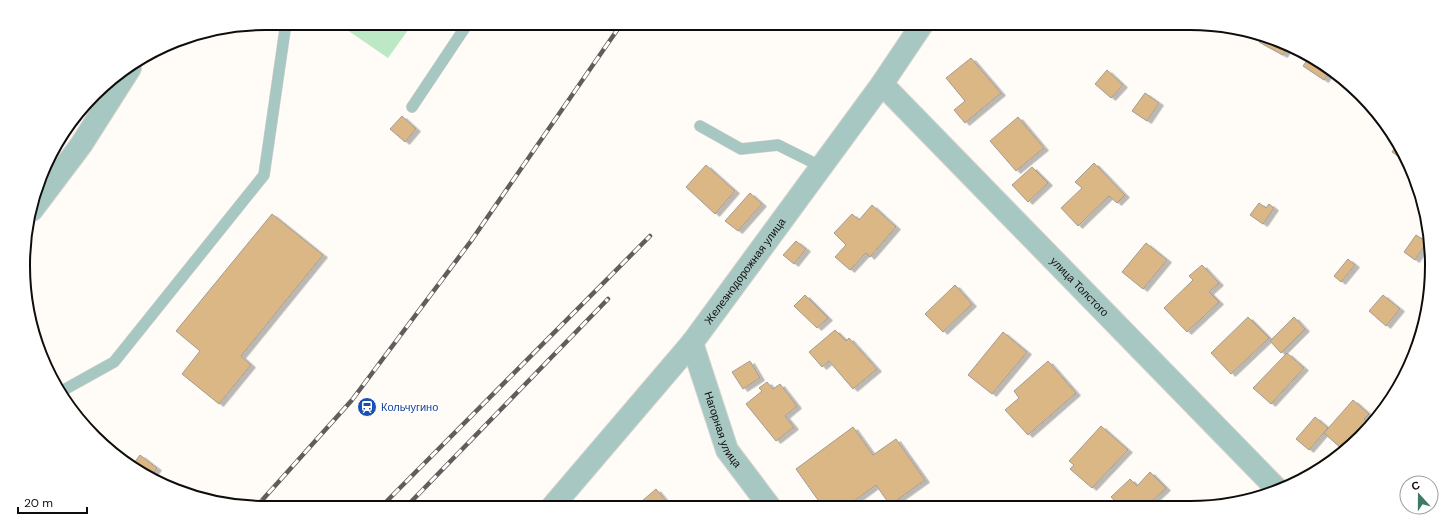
<svg xmlns="http://www.w3.org/2000/svg" width="1455" height="531" font-family="'DM Sans',sans-serif">
	<style>
		.green { fill: #bde8c5 }
		.building { fill: #dcb786; stroke: #a29c95; filter: url(#shadow) }
		.lines { fill: none; stroke-linecap: round; stroke-linejoin: round }
		.service-casing { stroke: #d9d5d0; stroke-width: 12 }
		.minor-casing { stroke: #d9d5d0; stroke-width: 24 }
		.tertiary-casing { stroke: #d9d5d0; stroke-width: 24 }
		.service { stroke: #a7c7c2; stroke-width: 11 }
		.minor { stroke: #a7c7c2; stroke-width: 22 }
		.tertiary { stroke: #a7c7c2; stroke-width: 22 }
		.rail-casing { stroke: #605d5a; stroke-width: 4.5 }
		.rail { stroke: #fff; stroke-width: 3; stroke-dasharray: 9; stroke-linecap: butt }
		.labels { text-anchor: middle; dominant-baseline: central; stroke-width: 3.5; stroke-linejoin: round; paint-order: stroke }
		.street-label { font-size: 11px; fill: #0f0d0b; stroke: #fff }
		.transit-label { font-size: 11px; fill: #164399; stroke: #fff; text-anchor: start }
		.rim { fill: none; stroke: #0f0d0b; stroke-width: 2 }
	</style>
	<defs>
		<filter id="shadow"><feDropShadow dx="4.5" dy="2.5" stdDeviation="0" flood-color="#0004"/></filter>
	</defs>
	<rect width="100%" height="100%" fill="#fffbf6"/>
	<path class="green" d="M337,23H413L388,58Z"/>
	<g class="building">
		<path d="M1262,36L1287,48L1283,55L1259,42Z"/>
		<path d="M971,58L1001,93L965,123L954,110L965,101L946,78Z"/>
		<path d="M1308,59L1331,70L1324,80L1303,66Z"/>
		<path d="M1107,70L1123,85L1111,98L1095,84Z"/>
		<path d="M1145,93L1159,103L1147,121L1132,111Z"/>
		<path d="M402,116L416,129L405,142L390,129Z"/>
		<path d="M1018,117L1044,148L1016,171L990,141Z"/>
		<path d="M1398,143L1399,144L1405,161L1392,152Z"/>
		<path d="M1094,163L1125,195L1117,203L1109,196L1078,226L1061,208L1082,188L1075,182Z"/>
		<path d="M706,165L735,191L715,214L686,187Z"/>
		<path d="M1032,167L1048,183L1028,202L1012,185Z"/>
		<path d="M750,193L762,204L738,231L725,221Z"/>
		<path d="M1259,203L1266,208L1269,204L1274,208L1263,224L1250,215Z"/>
		<path d="M872,205L896,227L870,257L866,253L850,270L835,257L846,245L834,233L852,214L859,220Z"/>
		<path d="M272,214L323,255L241,356L251,365L219,404L182,374L200,351L176,331Z"/>
		<path d="M1416,235L1427,242L1415,260L1404,252Z"/>
		<path d="M796,241L806,249L794,264L783,255Z"/>
		<path d="M1146,243L1167,260L1143,289L1122,272Z"/>
		<path d="M1348,259L1355,265L1341,282L1334,276Z"/>
		<path d="M1202,265L1219,283L1209,292L1219,302L1187,332L1164,308L1193,280L1189,276Z"/>
		<path d="M955,285L972,304L943,332L925,314Z"/>
		<path d="M805,295L828,318L817,328L794,306Z"/>
		<path d="M1383,295L1400,309L1386,326L1369,311Z"/>
		<path d="M1248,317L1269,338L1231,374L1211,353Z"/>
		<path d="M1294,317L1305,329L1281,353L1270,341Z"/>
		<path d="M835,330L846,341L849,338L877,369L853,389L829,361L822,367L809,352Z"/>
		<path d="M1003,332L1027,352L992,394L968,375Z"/>
		<path d="M1287,353L1304,368L1271,404L1253,388Z"/>
		<path d="M750,361L760,378L743,389L732,372Z"/>
		<path d="M1048,361L1076,393L1028,435L1005,410L1019,398L1014,391Z"/>
		<path d="M767,382L773,389L780,384L797,406L785,416L794,427L776,441L746,404L762,391L759,388Z"/>
		<path d="M1353,400L1369,414L1364,419L1369,424L1350,448L1344,451L1324,433Z"/>
		<path d="M1315,417L1328,428L1309,450L1296,439Z"/>
		<path d="M1101,426L1128,450L1092,488L1070,469L1074,465L1069,461Z"/>
		<path d="M853,427L873,455L896,439L925,480L890,505L876,485L846,507H823L796,469Z"/>
		<path d="M140,455L157,468L151,476L131,467Z"/>
		<path d="M1150,472L1166,488L1147,506H1130L1125,501L1120,506L1111,497L1130,479L1137,486Z"/>
		<path d="M656,489L671,507H635Z"/>
	</g>
	<g class="lines">
		<defs>
			<g id="service">
				<path d="M412,107L468,23"/>
				<path d="M700,126L741,149L778,145L820,166"/>
				<path d="M60,392L114,362L264,175L286,23"/>
			</g>
			<g id="minor">
				<path id="s1" d="M882,84L1277,489"/>
				<path id="s2" d="M692,343L727,450L770,507"/>
			</g>
			<g id="tertiary">
				<path d="M32,210L81,145L130,68"/>
				<path id="s3" d="M552,507L692,343L882,84L923,23"/>
			</g>
		</defs>
		<use href="#service" class="service-casing"/>
		<use href="#minor" class="minor-casing"/>
		<use href="#tertiary" class="tertiary-casing"/>
		<use href="#service" class="service"/>
		<use href="#minor" class="minor"/>
		<use href="#tertiary" class="tertiary"/>
		<defs>
			<g id="rail">
				<path d="M256,507L352,400L471,241L622,23"/>
				<path d="M380,508L650,236"/>
				<path d="M405,508L608,299"/>
			</g>
		</defs>
		<use href="#rail" class="rail-casing"/>
		<use href="#rail" class="rail"/>
	</g>
	<defs>
		<symbol id="station-disc" viewBox="-11 -11 22 22"><circle r="9.5" fill="#1a4fb4" stroke="#fff"/><path d="M-3-6H3Q5-6 5-4V2Q5 4 3 4L4.5 6H3L1.5 4h-3L-3 6H-4.5L-3 4Q-5 4-5 2V-4Q-5-6-3-6ZM-3.5-4v3h7v-3ZM-3.5 1v1.5H-2V1ZM2 1v1.5H3.5V1Z" fill="#fff"/></symbol>
	</defs>
	<g fill-rule="evenodd">
		<use href="#station-disc" x="356" y="396" width="22" height="22"/>
	</g>
	<g class="labels">
		<g class="street-label">
			<text stroke="none"><textPath href="#s3" startOffset="305">Железнодорожная улица</textPath></text>
			<text stroke="none"><textPath href="#s1" startOffset="283">улица Толстого</textPath></text>
			<text stroke="none"><textPath href="#s2" startOffset="92">Нагорная улица</textPath></text>
		</g>
		<g class="transit-label">
			<text x="381" y="407">Кольчугино</text>
		</g>
	</g>
	<path d="M0 0H1455V531H0ZM265 30H1190A235 235 0 0 1 1425 265V266A235 235 0 0 1 1190 501H265A235 235 0 0 1 30 266V265A235 235 0 0 1 265 30Z" fill="#fff" fill-rule="evenodd"/>
	<path class="rim" d="M265 30H1190A235 235 0 0 1 1425 265V266A235 235 0 0 1 1190 501H265A235 235 0 0 1 30 266V265A235 235 0 0 1 265 30Z"/>
	<g transform="translate(1419 495) rotate(339)"><circle r="19" fill="#ffffff" stroke="#9f9e9d"/>
	<path d="M0-3L7 15L0 10L-7 15Z" fill="#3d7b67"/>
	<text y="-6" font-size="11" font-weight="bold" text-anchor="middle" fill="#0f0d0b">С</text>
	</g>
	<path d="M18 507v6h69v-6" fill="none" stroke="#0f0d0b" stroke-width="2"/>
	<text x="24" y="507" font-size="12" fill="#0f0d0b" stroke="#ffffff" stroke-width="3" paint-order="stroke">20 m</text>
</svg>
